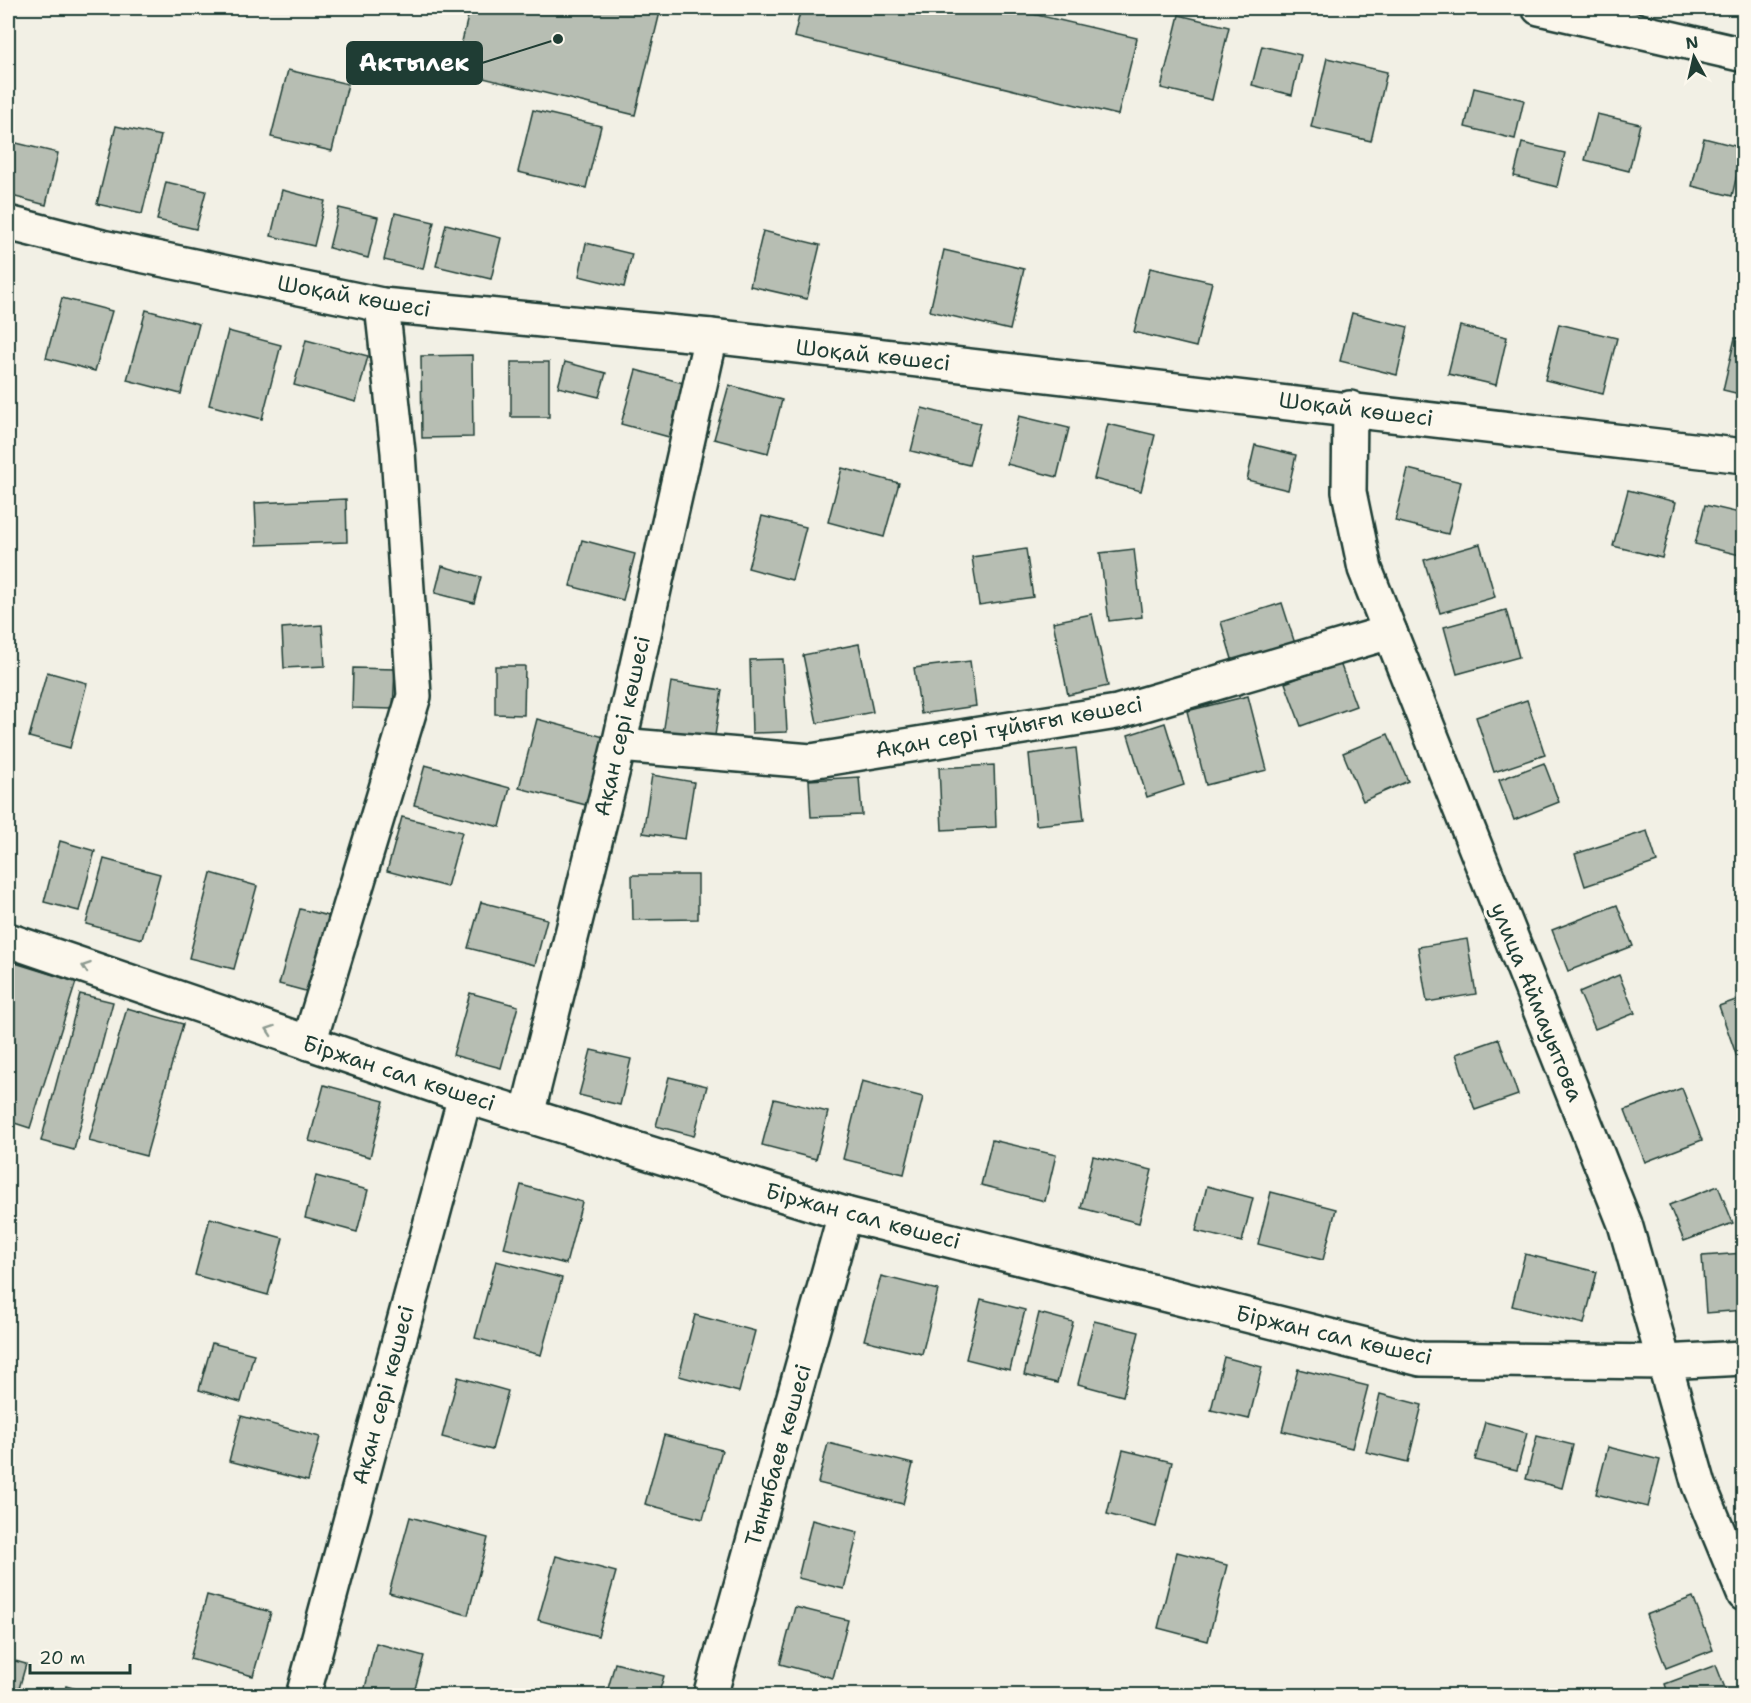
<svg xmlns="http://www.w3.org/2000/svg" width="1751" height="1703" font-family="'Shantell Sans',sans-serif">
	<style>
		.building { fill: #b7beb3; stroke: #1f3d34; stroke-width: 1.5 }
		.lines { fill: none; stroke-linecap: round; stroke-linejoin: round }
		.minor-casing { stroke: #1f3d34; stroke-width: 38 }
		.minor { stroke: #fbf7ec; stroke-width: 33 }
		.oneway { stroke: #8d9a90 }
		.labels { text-anchor: middle; dominant-baseline: central; stroke-width: 6; stroke-linejoin: round; paint-order: stroke }
		.street-label { font-size: 22px; fill: #1f3d34; stroke: #fbf7ec }
		.leader { fill: none; stroke: #1f3d34; stroke-width: 2 }
		.callout-dot { fill: #1f3d34; stroke: #fbf7ec; stroke-width: 2 }
		.callout { fill: #1f3d34; stroke: #1f3d34; stroke-width: 2 }
		.callout-label { font-size: 24px; text-anchor: middle; font-weight: bold; fill: #fff }
	</style>
	<rect width="100%" height="100%" fill="#f2f0e5"/>
	<filter id="ink" filterUnits="userSpaceOnUse"><feTurbulence type="fractalNoise" baseFrequency=".0167" numOctaves="2"/><feDisplacementMap in="SourceGraphic" scale="12" xChannelSelector="R" yChannelSelector="G"/><feConvolveMatrix kernelMatrix="1 2 1 2 8 2 1 2 1" color-interpolation-filters="sRGB"/></filter>
	<g filter="url(#ink)">
		<g class="building">
			<path d="M470,8H661L635,115L455,71Z"/>
			<path d="M801,8H1007L1137,38L1118,115L794,37Z"/>
			<path d="M1179,15L1229,27L1212,100L1161,88Z"/>
			<path d="M1262,46L1301,55L1292,95L1252,85Z"/>
			<path d="M1327,58L1387,72L1371,141L1311,127Z"/>
			<path d="M288,70L348,84L332,151L271,137Z"/>
			<path d="M1474,88L1524,100L1515,139L1465,127Z"/>
			<path d="M533,110L601,126L586,188L518,172Z"/>
			<path d="M1597,114L1640,124L1629,171L1585,160Z"/>
			<path d="M116,126L161,136L142,214L97,204Z"/>
			<path d="M1704,138L1743,148L1732,196L1692,186Z"/>
			<path d="M8,141L58,153L46,205L8,195Z"/>
			<path d="M1522,143L1565,153L1557,187L1514,176Z"/>
			<path d="M166,182L206,191L196,229L157,220Z"/>
			<path d="M282,190L325,201L314,246L271,236Z"/>
			<path d="M339,208L378,217L368,258L329,248Z"/>
			<path d="M395,213L434,222L423,269L384,260Z"/>
			<path d="M446,224L501,238L491,279L436,266Z"/>
			<path d="M763,231L820,245L807,299L750,286Z"/>
			<path d="M586,243L632,254L624,287L579,276Z"/>
			<path d="M944,250L1024,269L1010,330L930,311Z"/>
			<path d="M1150,268L1212,282L1196,347L1134,332Z"/>
			<path d="M62,298L112,311L95,371L46,358Z"/>
			<path d="M146,310L199,324L181,394L127,380Z"/>
			<path d="M1352,313L1408,327L1397,375L1340,361Z"/>
			<path d="M1559,324L1617,338L1603,394L1545,380Z"/>
			<path d="M1460,326L1507,337L1496,385L1448,374Z"/>
			<path d="M228,331L281,345L262,419L209,405Z"/>
			<path d="M1735,338L1744,340V395L1723,390Z"/>
			<path d="M306,340L368,356L356,402L294,385Z"/>
			<path d="M472,355L473,437L422,438L421,356Z"/>
			<rect x="511" y="362" width="38" height="55"/>
			<path d="M565,362L606,373L599,397L558,387Z"/>
			<path d="M636,370L683,383L669,437L621,424Z"/>
			<path d="M729,385L782,400L768,453L714,439Z"/>
			<path d="M922,408L980,423L969,465L911,451Z"/>
			<path d="M1019,416L1069,428L1057,477L1007,464Z"/>
			<path d="M1108,424L1155,435L1141,491L1094,479Z"/>
			<path d="M1255,445L1296,455L1288,490L1247,480Z"/>
			<path d="M842,468L899,483L884,537L828,522Z"/>
			<path d="M1408,469L1461,482L1448,534L1395,521Z"/>
			<path d="M1628,490L1676,502L1662,558L1613,546Z"/>
			<path d="M346,499L347,542L257,545L255,503Z"/>
			<path d="M1705,505L1744,514V556L1695,544Z"/>
			<path d="M762,516L806,527L792,580L748,568Z"/>
			<path d="M582,540L635,554L623,600L570,586Z"/>
			<path d="M1480,544L1495,597L1440,613L1424,560Z"/>
			<path d="M1026,549L1033,597L979,605L972,557Z"/>
			<path d="M1134,549L1142,617L1109,621L1100,553Z"/>
			<path d="M442,566L481,577L474,603L435,593Z"/>
			<path d="M1282,603L1297,650L1235,669L1221,622Z"/>
			<path d="M1506,610L1519,657L1457,674L1444,627Z"/>
			<path d="M1092,614L1108,686L1068,695L1053,622Z"/>
			<path d="M322,625L325,666L284,668L282,628Z"/>
			<path d="M859,644L873,712L817,723L803,655Z"/>
			<path d="M783,659L787,732L752,733L750,660Z"/>
			<path d="M970,661L976,706L921,714L914,668Z"/>
			<path d="M1340,663L1356,706L1301,726L1285,683Z"/>
			<path d="M495,666H525L524,715L495,714Z"/>
			<path d="M353,668L395,669L393,709L352,708Z"/>
			<path d="M47,672L87,683L70,748L29,737Z"/>
			<path d="M671,682L722,690L714,742L663,734Z"/>
			<path d="M1248,696L1267,770L1206,785L1187,711Z"/>
			<path d="M1527,700L1545,755L1494,772L1476,717Z"/>
			<path d="M537,719L604,737L586,805L519,788Z"/>
			<path d="M1165,723L1184,785L1147,797L1128,735Z"/>
			<path d="M1388,734L1408,781L1363,801L1343,753Z"/>
			<path d="M1076,748L1084,820L1036,825L1029,754Z"/>
			<path d="M1544,763L1559,802L1514,820L1499,780Z"/>
			<path d="M425,765L510,788L500,827L414,805Z"/>
			<path d="M994,765L996,827L942,830L939,768Z"/>
			<path d="M652,775L694,782L685,839L643,833Z"/>
			<path d="M859,777L862,815L811,817L809,780Z"/>
			<path d="M402,817L462,832L447,887L387,871Z"/>
			<path d="M1647,831L1657,862L1585,886L1575,854Z"/>
			<path d="M60,841L95,851L79,911L44,902Z"/>
			<path d="M104,859L160,874L142,939L86,924Z"/>
			<path d="M211,873L257,886L234,969L189,958Z"/>
			<path d="M632,875H698V919L633,920Z"/>
			<path d="M481,902L547,919L535,965L468,948Z"/>
			<path d="M1617,905L1633,946L1568,971L1552,930Z"/>
			<path d="M300,909L333,917L313,993L279,984Z"/>
			<path d="M1467,939L1476,994L1427,1002L1418,947Z"/>
			<path d="M15,963L76,982L30,1128L8,1121V987Z"/>
			<path d="M1619,975L1635,1013L1595,1029L1579,992Z"/>
			<path d="M470,993L518,1006L501,1068L453,1055Z"/>
			<path d="M80,994L113,1002L74,1150L41,1141Z"/>
			<path d="M1744,997V1055L1737,1057L1719,1006Z"/>
			<path d="M127,1008L183,1024L146,1156L89,1141Z"/>
			<path d="M1499,1039L1518,1095L1475,1110L1456,1054Z"/>
			<path d="M591,1050L631,1059L620,1105L579,1095Z"/>
			<path d="M669,1077L707,1086L694,1136L656,1126Z"/>
			<path d="M862,1081L923,1097L904,1174L843,1159Z"/>
			<path d="M324,1085L384,1101L370,1157L309,1141Z"/>
			<path d="M1682,1088L1702,1140L1645,1162L1625,1110Z"/>
			<path d="M774,1099L828,1112L816,1159L762,1145Z"/>
			<path d="M992,1140L1056,1155L1045,1201L981,1185Z"/>
			<path d="M1093,1156L1152,1170L1139,1223L1081,1208Z"/>
			<path d="M316,1176L368,1190L357,1232L305,1218Z"/>
			<path d="M521,1185L582,1202L566,1264L504,1248Z"/>
			<path d="M1207,1186L1253,1198L1242,1242L1196,1231Z"/>
			<path d="M1718,1186L1733,1223L1684,1241L1669,1205Z"/>
			<path d="M1271,1192L1336,1209L1323,1260L1258,1244Z"/>
			<path d="M210,1218L283,1238L268,1295L195,1275Z"/>
			<path d="M1744,1253V1310L1706,1313L1702,1256Z"/>
			<path d="M1525,1254L1597,1272L1584,1324L1512,1306Z"/>
			<path d="M496,1261L562,1278L541,1355L475,1338Z"/>
			<path d="M881,1276L938,1290L922,1354L864,1340Z"/>
			<path d="M981,1299L1025,1310L1010,1370L966,1359Z"/>
			<path d="M1039,1313L1073,1322L1057,1383L1024,1375Z"/>
			<path d="M695,1315L755,1331L739,1392L679,1376Z"/>
			<path d="M1094,1321L1139,1332L1123,1396L1078,1384Z"/>
			<path d="M212,1343L254,1354L241,1402L199,1390Z"/>
			<path d="M1224,1357L1262,1367L1249,1419L1211,1410Z"/>
			<path d="M1298,1369L1368,1386L1352,1448L1282,1431Z"/>
			<path d="M458,1377L508,1391L492,1450L442,1437Z"/>
			<path d="M1380,1394L1422,1405L1408,1462L1366,1452Z"/>
			<path d="M241,1416L320,1437L308,1481L229,1461Z"/>
			<path d="M1485,1422L1527,1433L1517,1470L1475,1460Z"/>
			<path d="M664,1435L722,1450L703,1519L645,1504Z"/>
			<path d="M1537,1436L1573,1445L1562,1488L1526,1479Z"/>
			<path d="M828,1443L913,1464L903,1504L818,1483Z"/>
			<path d="M1608,1447L1660,1460L1648,1507L1596,1494Z"/>
			<path d="M1123,1450L1172,1462L1156,1527L1107,1514Z"/>
			<path d="M410,1517L488,1538L468,1615L389,1593Z"/>
			<path d="M812,1520L858,1532L844,1589L798,1578Z"/>
			<path d="M1177,1552L1227,1565L1208,1641L1158,1628Z"/>
			<path d="M556,1556L616,1572L598,1636L538,1620Z"/>
			<path d="M207,1595L271,1612L253,1676L190,1659Z"/>
			<path d="M1693,1597L1713,1650L1666,1668L1646,1615Z"/>
			<path d="M795,1607L848,1620L833,1678L780,1664Z"/>
			<path d="M376,1643L424,1656L413,1696H363Z"/>
			<path d="M8,1659L26,1664L17,1696H8Z"/>
			<path d="M615,1663L664,1676L658,1696H606Z"/>
			<path d="M1716,1665L1728,1696H1669L1665,1684Z"/>
			<path d="M66,1686L101,1696H63Z"/>
		</g>
		<g class="lines">
			<defs>
				<g id="minor">
					<path d="M1539,8L1744,55"/>
					<path d="M8,223L102,247L382,305L711,336L1744,456"/>
					<path d="M1350,408L1349,492L1365,569L1625,1224L1699,1485L1744,1594"/>
					<path d="M619,745L811,761L1117,712L1390,632"/>
					<path d="M8,940L465,1096L845,1214L1421,1359L1663,1362L1744,1358"/>
					<path d="M309,1043L414,696L398,452L382,305"/>
					<path d="M527,1115L619,745L711,336"/>
					<path d="M303,1696L465,1096"/>
					<path d="M710,1696L845,1214"/>
				</g>
			</defs>
			<use href="#minor" class="minor-casing"/>
			<use href="#minor" class="minor"/>
		</g>
		<defs><path id="oneway-chevron" d="M-2-3.5L2.5 0L-2 3.5" fill="none" stroke-width="1.6" stroke-linecap="round" stroke-linejoin="round" transform="scale(1.5)"/></defs>
		<g class="oneway">
			<use href="#oneway-chevron" transform="translate(86 967) rotate(-161)"/>
			<use href="#oneway-chevron" transform="translate(270 1030) rotate(-161)"/>
		</g>
	</g>
	<g class="labels">
		<g class="street-label">
			<text transform="translate(354 296) rotate(10)">Шоқай көшесі</text>
			<text transform="translate(873 355) rotate(6)">Шоқай көшесі</text>
			<text transform="translate(1356 409) rotate(7)">Шоқай көшесі</text>
			<text transform="translate(622 726) rotate(-77)">Ақан сері көшесі</text>
			<text transform="translate(1009 727) rotate(-10)">Ақан сері тұйығы көшесі</text>
			<text transform="translate(1537 1002) rotate(68)">улица Аймауытова</text>
			<text transform="translate(399 1073) rotate(18)">Біржан сал көшесі</text>
			<text transform="translate(863 1216) rotate(15)">Біржан сал көшесі</text>
			<text transform="translate(1334 1335) rotate(13)">Біржан сал көшесі</text>
			<text transform="translate(383 1395) rotate(-75)">Ақан сері көшесі</text>
			<text transform="translate(778 1455) rotate(-74)">Тыныбаев көшесі</text>
		</g>
	</g>
	<path class="leader" d="M558 39L482 63"/>
	<circle class="callout-dot" cx="558" cy="39" r="6"/>
	<rect class="callout" x="347" y="42" width="135" height="42" rx="6"/>
	<g class="callout-label">
		<text x="414" y="71">Актылек</text>
	</g>
	<rect width="1751" height="1703" fill="none" stroke="#fbf7ec" stroke-width="30"/>
	<rect x="15" y="15" width="1721" height="1673" fill="none" stroke="#1f3d34" stroke-width="2" filter="url(#ink)"/>
	<g transform="translate(1694 57) rotate(352)" stroke="#fbf7ec" stroke-width="4.5" paint-order="stroke">
	<path d="M0-4.5L10 22L0 15L-10 22Z" fill="#1f3d34"/>
	<text y="-9" font-size="16" font-weight="bold" text-anchor="middle" fill="#1f3d34">N</text>
	</g>
	<path d="M30 1664v9h100v-9" fill="none" stroke="#1f3d34" stroke-width="3"/>
	<text x="39" y="1664" font-size="18" fill="#1f3d34" stroke="#fbf7ec" stroke-width="4.5" paint-order="stroke">20 m</text>
</svg>
